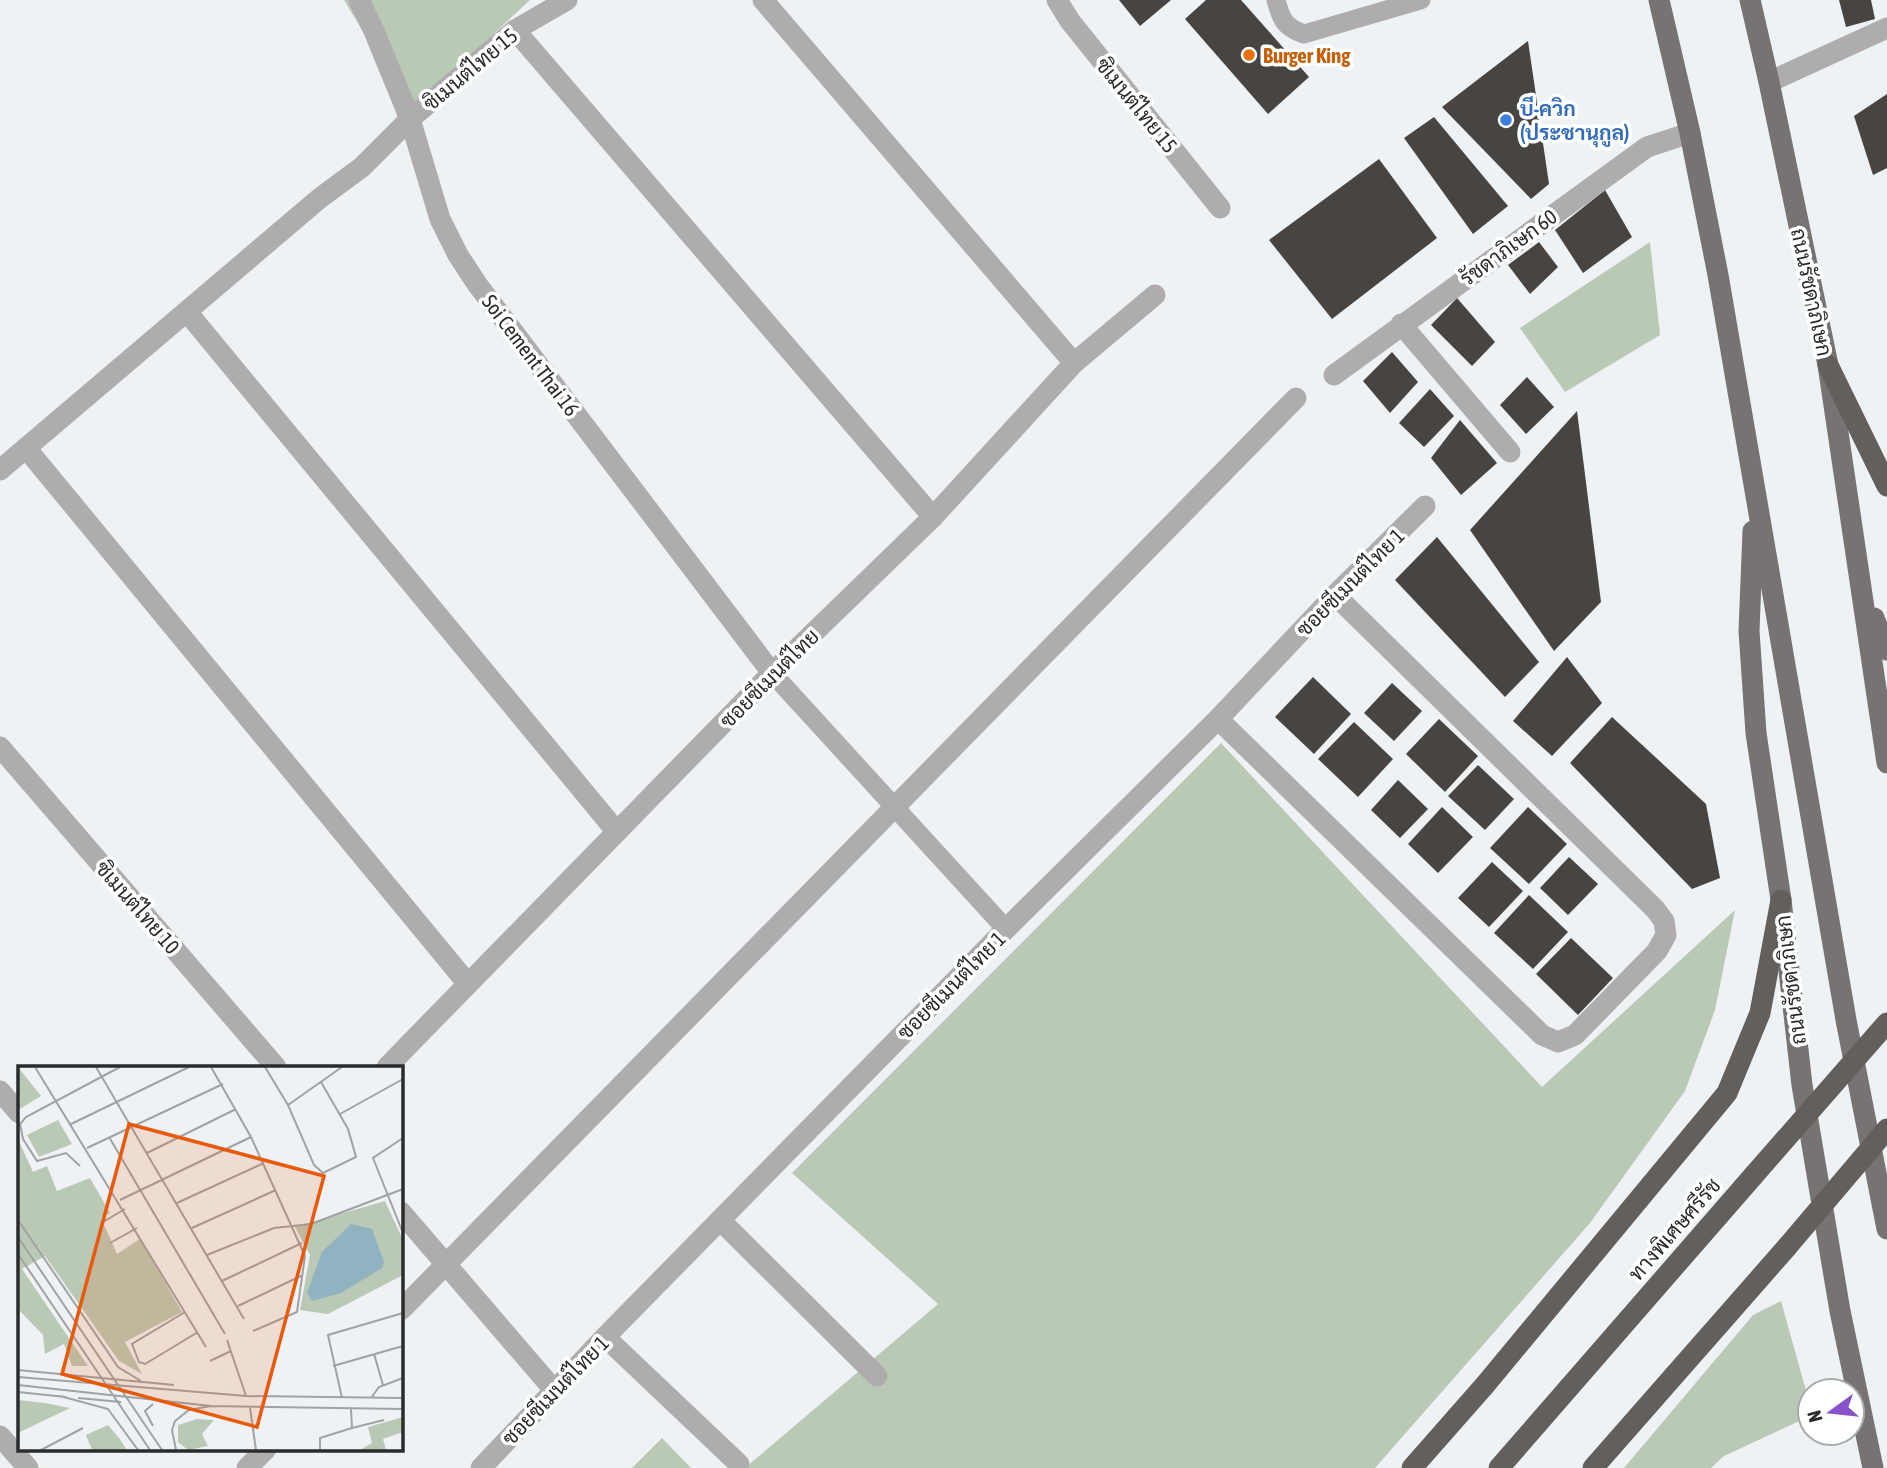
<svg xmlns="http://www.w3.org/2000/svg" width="1887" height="1468" font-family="'Asap Condensed',Sarabun,sans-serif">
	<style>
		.green { fill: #bac8b6 }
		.building { fill: #474442 }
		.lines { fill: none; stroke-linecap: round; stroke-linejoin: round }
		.lane { stroke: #aeacac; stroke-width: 19 }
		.street { stroke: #aeacac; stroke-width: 21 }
		.primary { stroke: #767372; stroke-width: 21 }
		.highway { stroke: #625f5d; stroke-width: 21 }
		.highway-bridge { stroke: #625f5d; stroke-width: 21 }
		.food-dot { fill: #e8710a; stroke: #feffff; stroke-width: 2.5 }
		.shop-dot { fill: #3f7fe0; stroke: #feffff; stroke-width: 2.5 }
		.labels { text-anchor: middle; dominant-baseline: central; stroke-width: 7; stroke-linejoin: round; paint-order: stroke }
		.food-label { font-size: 21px; font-weight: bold; fill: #c56008; stroke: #feffff; text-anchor: start }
		.street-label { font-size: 21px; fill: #2a2b2c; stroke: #feffff }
		.shop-label { font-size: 21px; font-weight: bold; fill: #366cbe; stroke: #feffff; text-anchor: start }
		.inset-road { fill: none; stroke: #a0a2a4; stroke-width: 2 }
		.view { fill: #e8590c; fill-opacity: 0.15; stroke: #e8590c; stroke-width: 3.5 }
		.inset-edge { fill: none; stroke: #2a2b2c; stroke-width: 3.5 }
	</style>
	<rect width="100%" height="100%" fill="#eff2f4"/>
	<g class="green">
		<path d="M344,0H530L411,111Z"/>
		<path d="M1650,242L1660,335L1565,392L1520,328Z"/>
		<path d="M1221,743L1542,1087L1735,910L1715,1010L1685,1091L1590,1223L1375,1468H745L938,1304L792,1173Z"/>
		<path d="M1781,1301L1810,1405V1416L1724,1456L1711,1468H1624L1753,1315Z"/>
		<path d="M662,1438L691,1468H632Z"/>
	</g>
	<g class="building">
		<path d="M1119,0H1171L1140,26Z"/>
		<path d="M1206,0H1241L1309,77L1268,114L1185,19Z"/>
		<path d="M1839,0H1871L1875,19L1846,27Z"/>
		<path d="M1528,41L1549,184L1531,199L1442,107Z"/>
		<path d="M1887,94V168L1873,175L1854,116Z"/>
		<path d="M1434,117L1508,206L1473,234L1404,138Z"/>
		<path d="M1379,159L1437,238L1332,319L1269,240Z"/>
		<path d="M1605,190L1632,237L1583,273L1555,230Z"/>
		<path d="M1539,242L1558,267L1530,294L1508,265Z"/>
		<path d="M1457,298L1495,342L1472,366L1431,325Z"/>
		<path d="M1392,352L1418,382L1390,413L1363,381Z"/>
		<path d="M1527,377L1554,407L1526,434L1500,405Z"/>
		<path d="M1430,389L1454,416L1424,447L1399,423Z"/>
		<path d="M1577,411L1601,602L1554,651L1470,530Z"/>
		<path d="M1460,420L1497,463L1461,495L1431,458Z"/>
		<path d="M1437,537L1539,662L1505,697L1395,580Z"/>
		<path d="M1567,657L1602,703L1552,756L1513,721Z"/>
		<path d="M1313,677L1351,714L1314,754L1275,717Z"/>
		<path d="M1392,683L1422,711L1394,741L1364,713Z"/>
		<path d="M1612,717L1706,804L1720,878L1692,889L1570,763Z"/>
		<path d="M1439,719L1478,756L1445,792L1406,754Z"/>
		<path d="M1354,722L1393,759L1358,797L1318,759Z"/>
		<path d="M1478,765L1514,799L1485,830L1448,796Z"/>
		<path d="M1398,780L1428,809L1400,838L1371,810Z"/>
		<path d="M1442,807L1473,837L1438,873L1408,844Z"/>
		<path d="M1528,807L1567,844L1529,884L1490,848Z"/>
		<path d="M1569,857L1598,884L1568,915L1540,888Z"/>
		<path d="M1492,862L1523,891L1489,927L1458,898Z"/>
		<path d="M1529,895L1568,932L1533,969L1494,933Z"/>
		<path d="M1571,938L1613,978L1578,1015L1536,974Z"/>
	</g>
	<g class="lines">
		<g class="lane">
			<path d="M1276,0C1281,19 1284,27 1304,34L1421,0"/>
			<path d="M772,673L1006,929"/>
		</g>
		<g class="street">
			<path d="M359,0L374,31L410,119L440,219L458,255L477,284L772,673"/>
			<path d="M763,0L1074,363"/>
			<path d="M1057,0L1070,21L1220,208"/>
			<path d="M515,30L933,517"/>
			<path d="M1769,82L1887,28"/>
			<path d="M187,312L617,832"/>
			<path d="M1401,324L1510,452"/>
			<path d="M1334,375L1647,147L1690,133"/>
			<path d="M26,448L468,984"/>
			<path d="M0,470L320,198L362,167L410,119L515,30L567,0"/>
			<path d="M1218,719L1542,1035L1558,1042L1575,1035L1657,951L1666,935L1664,921L1655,909L1335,595"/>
			<path d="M0,747L276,1067"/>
			<path d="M387,1067L772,673L933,517L1074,363L1155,295"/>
			<path d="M0,1091L19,1113"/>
			<path d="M401,1212L554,1390"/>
			<path d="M720,1220L877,1376"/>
			<path d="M401,1310L1296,398"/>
			<path d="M605,1337L739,1464"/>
			<path d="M0,1436L28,1468"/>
			<path d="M247,1468L266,1449"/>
			<path d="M481,1468L605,1337L1006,929L1218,719L1335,595L1425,506"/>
		</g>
		<g class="primary">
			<path d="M1659,0L1690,133L1718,275L1846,1020L1887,1229"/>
			<path d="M1750,0L1769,82L1828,365L1887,763"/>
			<path d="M1753,531L1749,631L1756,733L1781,900L1802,1085L1840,1311L1873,1468"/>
			<path d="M1874,618L1887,650"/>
		</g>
		<g class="highway">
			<path d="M1828,365L1887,486"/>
			<path d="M1412,1468L1485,1385L1727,1093L1760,1013L1781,900"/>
			<path d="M1499,1468L1754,1175"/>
			<path d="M1593,1468L1787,1247"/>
		</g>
		<g class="highway-bridge">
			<path d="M1754,1175L1887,1023"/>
			<path d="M1787,1247L1887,1129"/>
		</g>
	</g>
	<circle class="food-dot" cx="1249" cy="55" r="7"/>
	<circle class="shop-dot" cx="1506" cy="120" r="7"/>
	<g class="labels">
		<g class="food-label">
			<text x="1263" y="55">Burger King</text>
		</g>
		<g class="street-label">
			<text transform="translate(470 69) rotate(-40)">ซิเมนต์ไทย 15</text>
			<text transform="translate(1137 105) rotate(51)">ซิเมนต์ไทย 15</text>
			<text transform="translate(1508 247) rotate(-36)">รัชดาภิเษก 60</text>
			<text transform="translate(1812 292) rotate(78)">ถนนรัชดาภิเษก</text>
			<text transform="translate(531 355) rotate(53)">Soi Cement Thai 16</text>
			<text transform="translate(1350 582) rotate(-45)">ซอยซีเมนต์ไทย 1</text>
			<text transform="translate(769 678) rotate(-45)">ซอยซีเมนต์ไทย</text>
			<text transform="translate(138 907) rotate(49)">ซิเมนต์ไทย 10</text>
			<text transform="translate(1790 980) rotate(-97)">ถนนรัชดาภิเษก</text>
			<text transform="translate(951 985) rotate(-45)">ซอยซีเมนต์ไทย 1</text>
			<text transform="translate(1674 1229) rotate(-49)">ทางพิเศษศรีรัช</text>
			<text transform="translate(555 1390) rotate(-46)">ซอยซีเมนต์ไทย 1</text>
		</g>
		<g class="shop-label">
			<text x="1520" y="108">บี-ควิก<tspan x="1520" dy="24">(ประชานุกูล)</tspan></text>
		</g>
	</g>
	<g transform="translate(18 1066)">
		<rect width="385" height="385" fill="#eff2f4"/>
		<path d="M0,1L23,30L0,44ZM40,54L54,78L21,91L9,69ZM0,73L15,106L29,100L39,125L72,112L92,147L83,152L99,188L122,173L164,246L107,276L124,308L101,295L27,190L4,203L70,300H54L46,278L27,288L25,269L0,243ZM367,135L385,174V209L310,248L282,244L292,189L277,161ZM0,334L27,337L52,342L0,367ZM385,351V366L365,373L368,384H342L354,377L350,361ZM179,353L196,354L184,368L190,380L170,384L160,376V359ZM90,359L101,372L109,384H74L68,369Z" fill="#bac8b6"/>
		<path d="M333,158L354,163L366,196L364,202L323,227L294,235L289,227L304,186Z" fill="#91b2c0"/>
		<path class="inset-road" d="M17,1L188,281M78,1L226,253M193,1L233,71L287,190L279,246L235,265M247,1L270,39L296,99L305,107L338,91L330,63L303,16M270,39L324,1M322,48L385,13M51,59L171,1M91,71L207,268M385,72L355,92L385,167M69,82L205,18M129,87L218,43M62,100L48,87L19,95L5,73L2,58L8,51L102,1M102,134L233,71M159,137L246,97M0,154L100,301L123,315M85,156L107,143M174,162L258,124M0,171L144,384M92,177L119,162M0,188L132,384M189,189L256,162L293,158L385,123M204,215L284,177M220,240L285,209M167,246L114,278L121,296L127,298L180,266M209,274L228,330M356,288L365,319M192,295L213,285M315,300L385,280M0,304L156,319M0,311L228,330L385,332M0,319L193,340L385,343M0,326L48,331M42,330L90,343L120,384M60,332L103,336M324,332L310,269L385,247M353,332L361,321L385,312M135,338L127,345L135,360M232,342L238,384M334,362L366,354M23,384L65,362M158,384L154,364L157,355L171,344L193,340M302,384V372L334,362L333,343"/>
		<path class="view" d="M111,58L306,110L239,361L44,308Z"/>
		<rect width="385" height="385" class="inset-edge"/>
	</g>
	<g transform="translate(1831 1412) rotate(255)"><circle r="33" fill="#feffff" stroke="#a9aaab" stroke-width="2"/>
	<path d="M0-5L12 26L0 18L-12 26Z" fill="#8752ca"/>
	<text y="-10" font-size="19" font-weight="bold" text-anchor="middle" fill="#2a2b2c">N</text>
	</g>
</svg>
